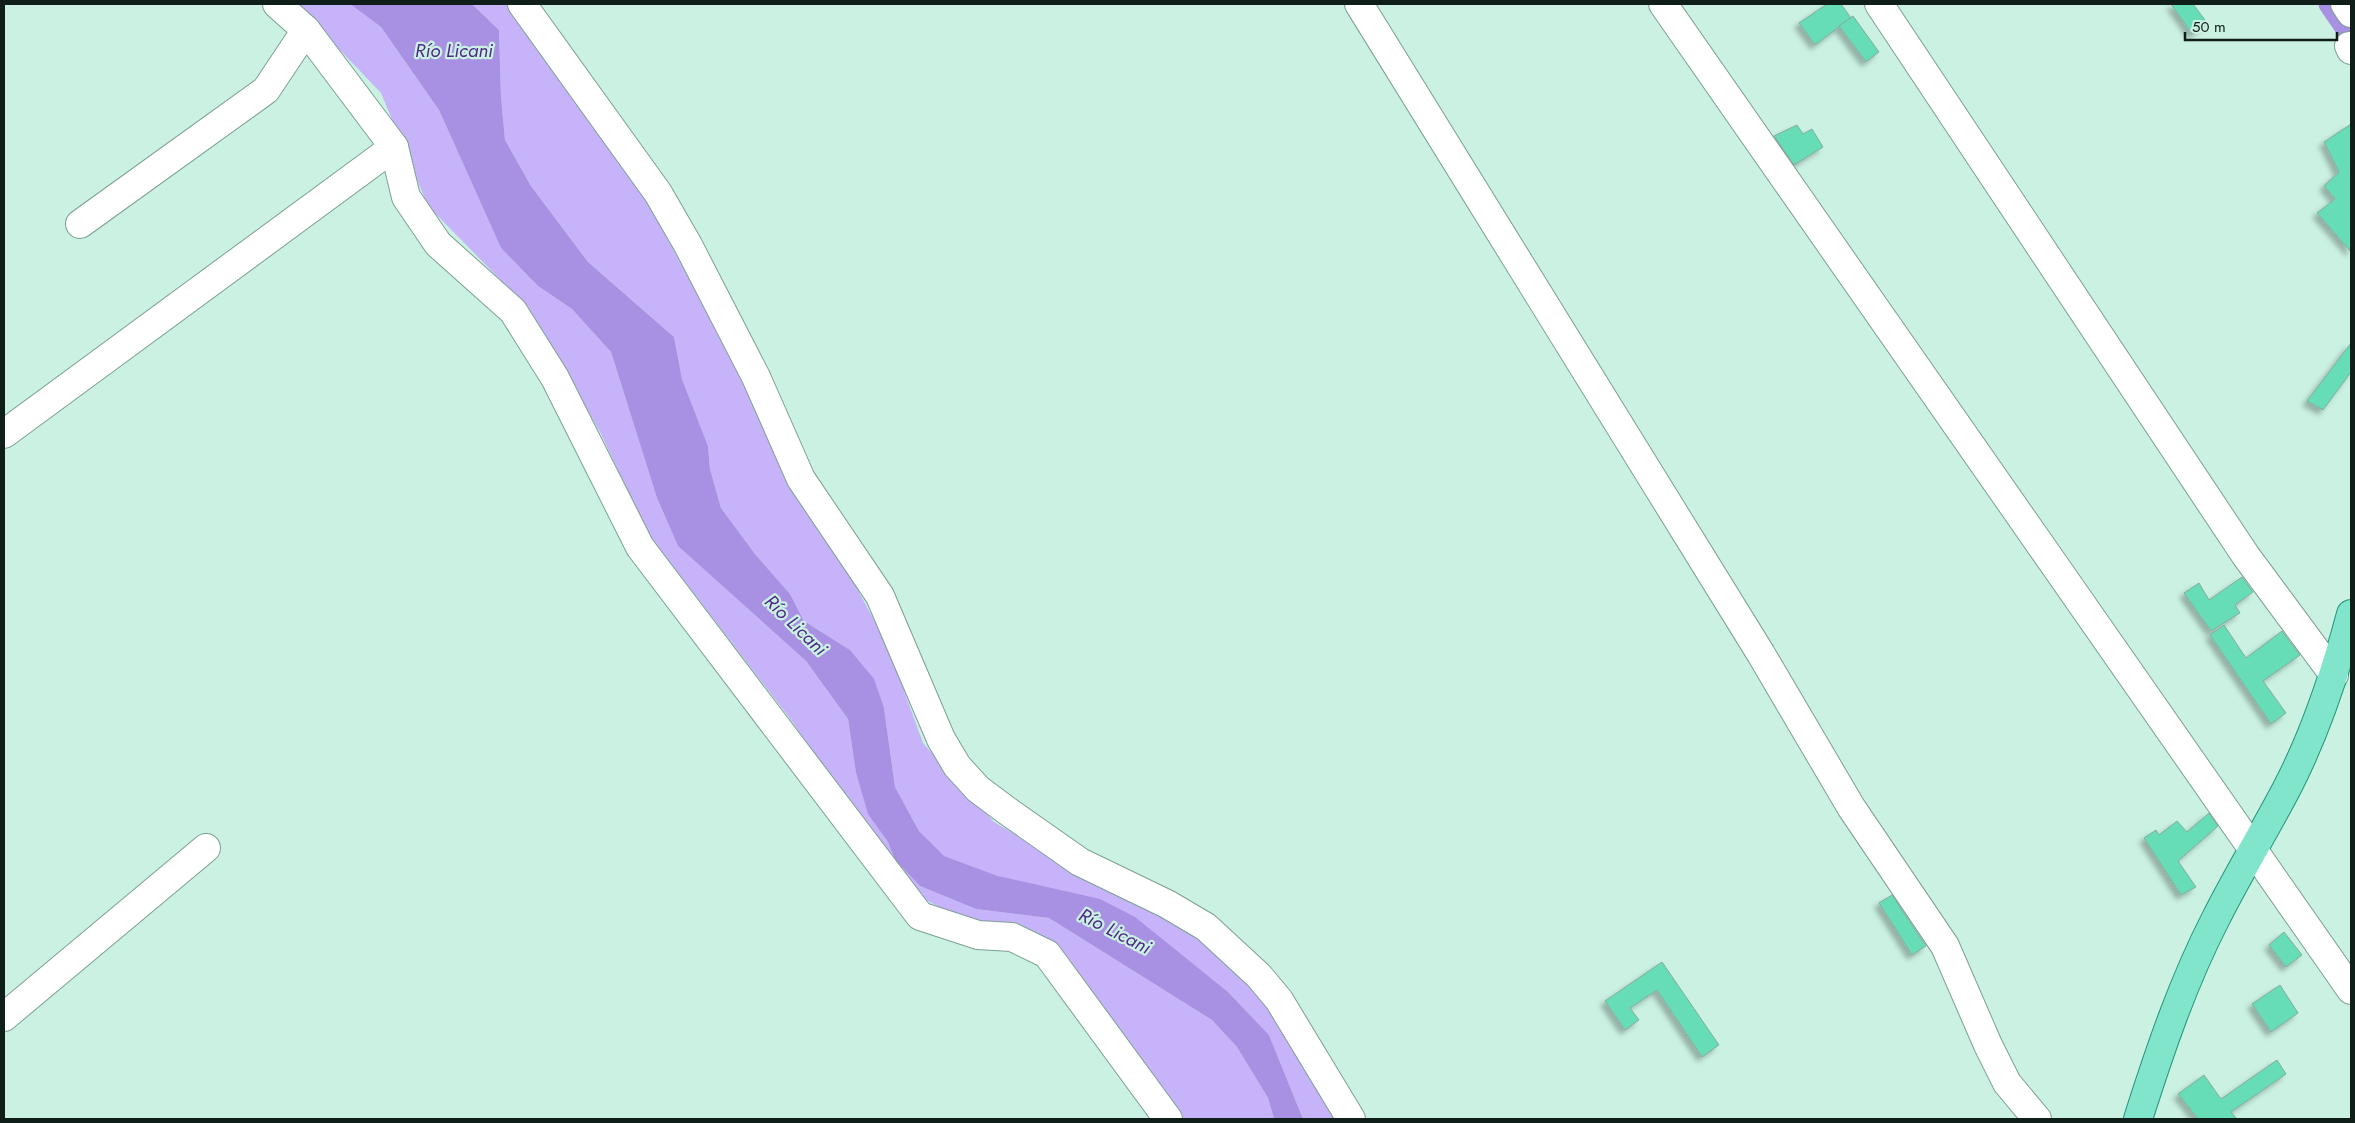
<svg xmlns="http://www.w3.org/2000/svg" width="2355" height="1123" font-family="Jost,sans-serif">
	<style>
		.green { fill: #c7b3fa }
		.water { fill: #a890e2 }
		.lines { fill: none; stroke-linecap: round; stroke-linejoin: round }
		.canal { stroke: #a890e2; stroke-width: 21 }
		.building { fill: #66dcb7; stroke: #85aa9d; filter: url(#shadow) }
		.minor-casing { stroke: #7ca093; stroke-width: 30 }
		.major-casing { stroke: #229476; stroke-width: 30 }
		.minor { stroke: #fff; stroke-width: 28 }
		.major { stroke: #80e5cb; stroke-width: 28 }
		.labels { text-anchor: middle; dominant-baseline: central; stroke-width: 4.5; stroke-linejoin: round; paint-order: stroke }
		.water-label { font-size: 19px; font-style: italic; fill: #4f2888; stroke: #caf1e2 }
	</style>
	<defs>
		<filter id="shadow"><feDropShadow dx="-4.5" dy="4.5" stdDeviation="2.5" flood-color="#0004"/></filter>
	</defs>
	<rect width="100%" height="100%" fill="#caf1e2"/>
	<g class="green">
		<path d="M296,4H350L381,27L439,110L501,248L538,286L572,309L611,352L657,498L678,546L806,661L848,719L856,773L868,813L888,842L895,860L920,886L976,909L1049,918L1212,1020L1237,1047L1268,1098L1274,1119H1183L1080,979L953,915L921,897L846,800L791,720L686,583L656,551L600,432L527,307L428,206L381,93Z"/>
		<path d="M472,4H516L641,190L887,644L923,743L994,822L1096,882L1186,929L1259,991L1337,1119H1303L1269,1035L1228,992L1185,958L998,876L943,856L919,831L895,787L884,708L850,650L804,621L790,594L755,554L721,508L710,469L708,446L682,379L674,337L588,262L531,186L505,140L501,97L499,30Z"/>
	</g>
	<path class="water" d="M350,4H472L499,30L501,97L505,140L531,186L588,262L674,337L682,379L708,446L710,469L721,508L755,554L790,594L804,621L850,650L874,679L884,708L895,787L919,831L944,856L998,876L1100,899L1135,917L1228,992L1269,1035L1303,1119H1274L1268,1098L1237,1047L1212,1020L1049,918L976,909L920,886L895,860L888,842L868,814L856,773L848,719L806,661L678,546L657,498L611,352L572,309L538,286L501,248L439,110L381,27Z"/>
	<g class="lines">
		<path class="canal" d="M2329,4L2351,36"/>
	</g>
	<g class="building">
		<path d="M1827,4H1841L1851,18L1815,45L1799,23Z"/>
		<path d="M2171,4H2193L2208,24L2192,34Z"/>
		<path d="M1853,16L1879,52L1866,62L1839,26Z"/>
		<path d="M2351,124V252L2317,213L2335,199L2324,186L2339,172L2324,142Z"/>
		<path d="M1797,125L1803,134L1812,129L1823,147L1794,165L1774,136Z"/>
		<path d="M2351,343V372L2323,410L2307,401Z"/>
		<path d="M2242,577L2253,592L2235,605L2240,613L2211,631L2184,593L2199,583L2209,600Z"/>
		<path d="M2224,625L2246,658L2282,631L2300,655L2263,681L2286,713L2271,724L2210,635Z"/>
		<path d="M2209,813L2218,826L2178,861L2196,887L2181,895L2144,838L2156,830L2159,835L2177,821L2187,832Z"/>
		<path d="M1892,895L1926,946L1912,955L1879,903Z"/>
		<path d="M2284,932L2302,955L2286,967L2269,945Z"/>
		<path d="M1662,962L1719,1045L1702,1057L1657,990L1630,1008L1639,1020L1625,1030L1605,1001Z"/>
		<path d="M2280,985L2298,1013L2271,1032L2252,1004Z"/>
		<path d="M2277,1060L2286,1074L2231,1112L2237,1119H2198L2178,1094L2204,1075L2221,1099Z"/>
	</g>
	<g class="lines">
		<defs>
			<g id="minor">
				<path d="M277,4L306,30L394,147L406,197L438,244L513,311L555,378L640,547L920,916L978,935L1012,937L1047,954L1168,1119"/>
				<path d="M522,4L658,193L688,245L756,377L801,479L880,596L941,739L957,766L978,789L1006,810L1080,862L1167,904L1206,927L1259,976L1279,1000L1351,1119"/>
				<path d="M1359,4L1761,654L1851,807L1945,946L1988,1045L2007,1083L2037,1119"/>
				<path d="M1663,4L2351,990"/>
				<path d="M1879,4L2246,556L2334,675"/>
				<path d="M2345,4L2351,13"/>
				<path d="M2349,46L2351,50"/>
				<path d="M80,224L266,90L306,30"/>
				<path d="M4,434L394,147"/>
				<path d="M4,1017L206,848"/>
			</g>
			<path id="major" d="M2138,1119C2160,1050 2183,982 2216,918C2238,874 2264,832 2287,788C2316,732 2335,674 2351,614"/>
		</defs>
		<use href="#minor" class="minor-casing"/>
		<use href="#major" class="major-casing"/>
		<use href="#minor" class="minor"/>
		<use href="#major" class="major"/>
	</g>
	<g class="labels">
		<g class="water-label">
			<text x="454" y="50">Río Licani</text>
			<text transform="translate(796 625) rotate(44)">Río Licani</text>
			<text transform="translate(1115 931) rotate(27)">Río Licani</text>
		</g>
	</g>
	<rect width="2355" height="1123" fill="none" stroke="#101e19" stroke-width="10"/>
	<path d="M2185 32v8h152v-8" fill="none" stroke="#101e19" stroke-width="2.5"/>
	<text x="2192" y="32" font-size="15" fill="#101e19" stroke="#caf1e2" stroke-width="4" paint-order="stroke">50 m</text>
</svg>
